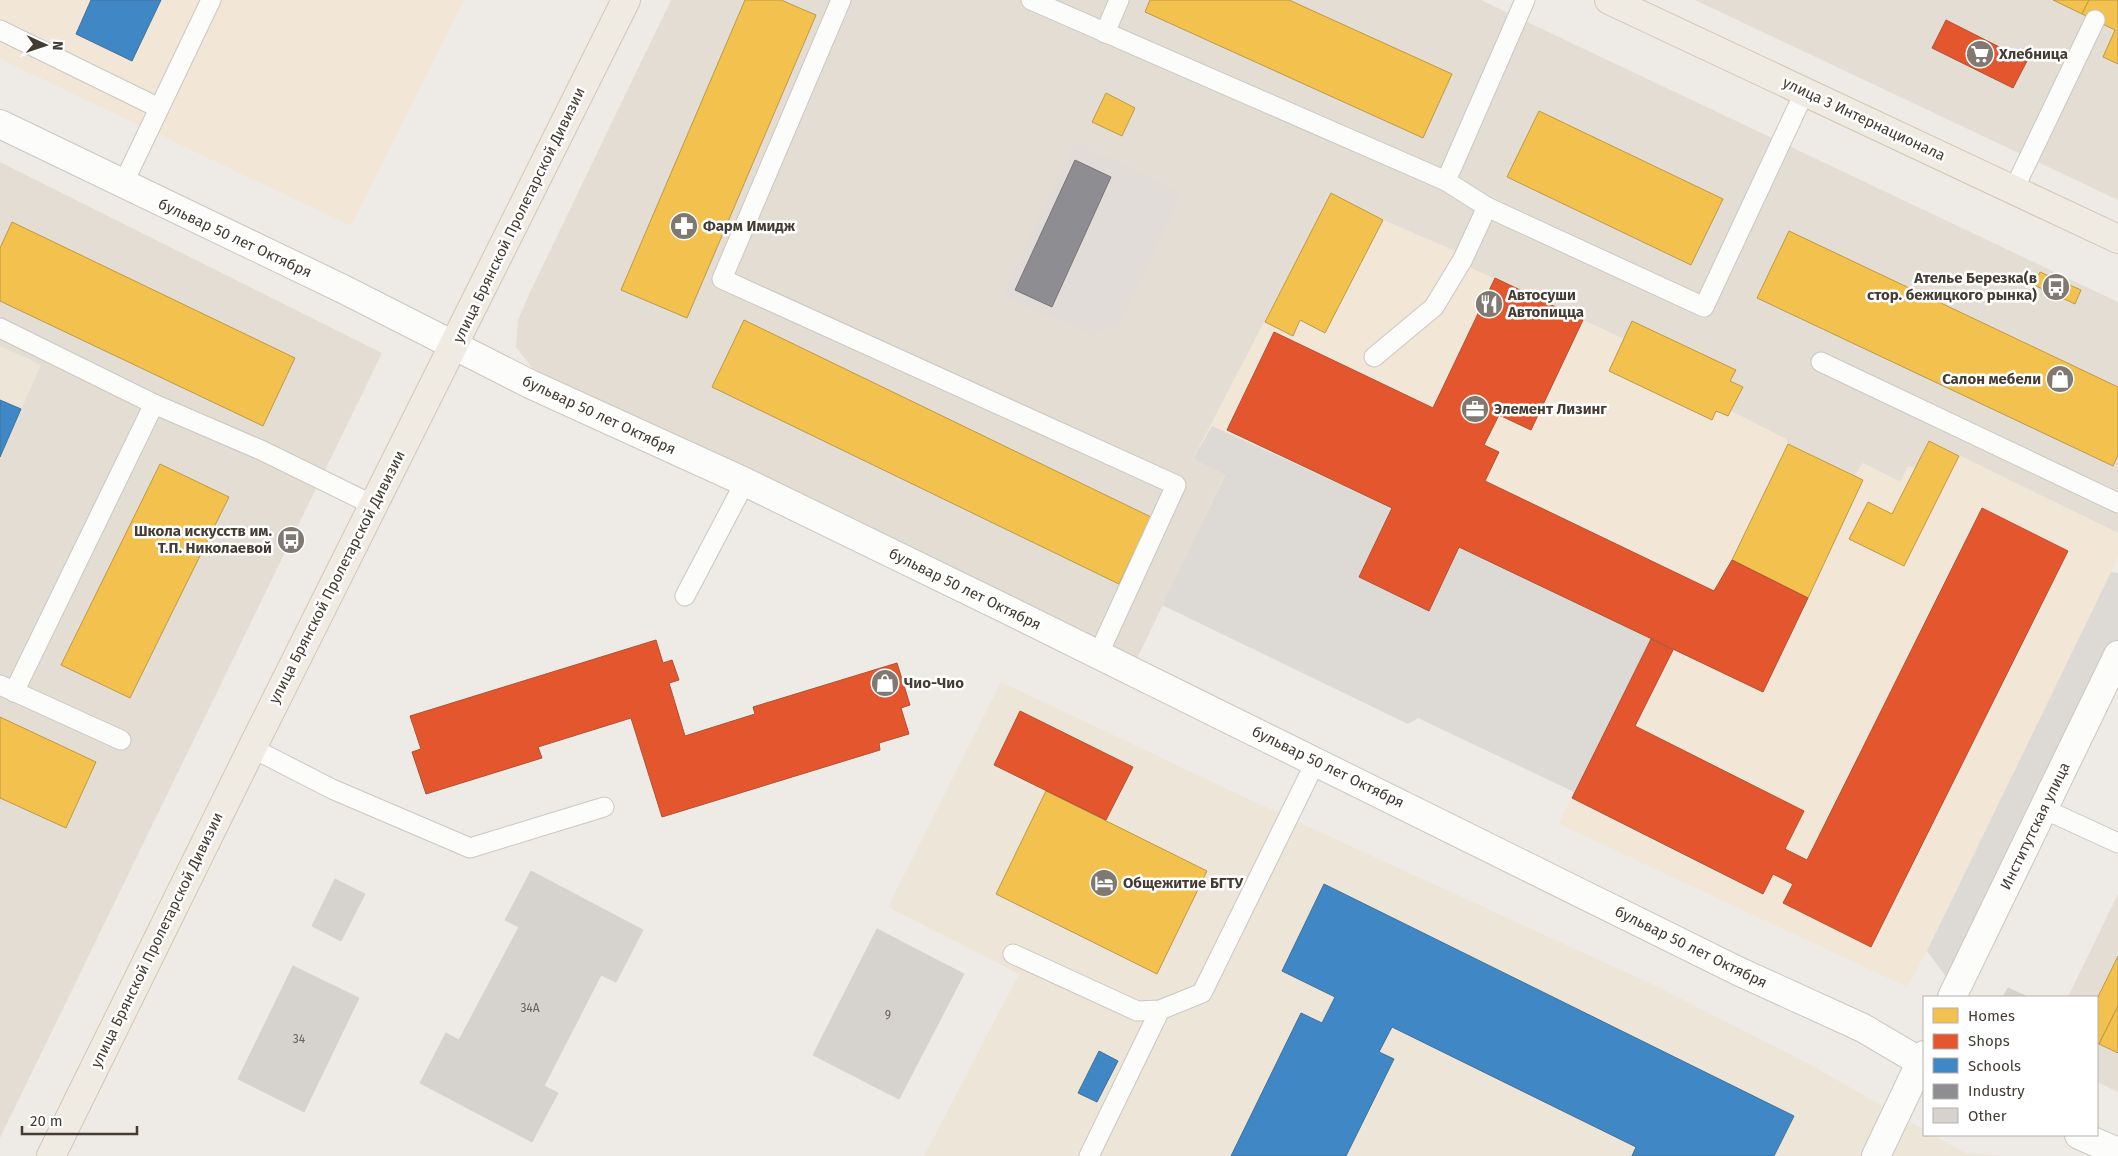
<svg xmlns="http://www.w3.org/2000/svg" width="2118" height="1156" font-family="'Fira Sans',sans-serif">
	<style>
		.residential { fill: #e3ddd3 }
		.commercial { fill: #f2e6d7 }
		.industrial { fill: #e1dcd7 }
		.education { fill: #ede5d7 }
		.parking { fill: #dddad6 }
		.homes { fill: #f2c14e; stroke: #be9946 }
		.shops { fill: #e4572e; stroke: #b44f30 }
		.schools { fill: #3f88c5; stroke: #407199 }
		.industry { fill: #8d8d92; stroke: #777576 }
		.building { fill: #d6d2cd; stroke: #d6d2cc }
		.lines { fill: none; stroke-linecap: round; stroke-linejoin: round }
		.service-casing { stroke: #cbc7c2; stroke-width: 21 }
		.minor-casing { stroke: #cbc7c2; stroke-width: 30 }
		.primary-casing { stroke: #d2c6b2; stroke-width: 30 }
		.service { stroke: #fcfcfb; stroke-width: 19 }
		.minor { stroke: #fcfcfb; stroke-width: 28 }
		.primary { stroke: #f0ebe2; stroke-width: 28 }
		.labels { text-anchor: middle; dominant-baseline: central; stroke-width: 5; stroke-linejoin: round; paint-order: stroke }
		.number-label { font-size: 12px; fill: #6a635b }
		.poi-label { font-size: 15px; font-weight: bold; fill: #443c33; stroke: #fff; text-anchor: start }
		.street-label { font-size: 15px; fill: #443c33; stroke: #fff }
	</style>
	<rect width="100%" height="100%" fill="#eeebe6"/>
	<g class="residential">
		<path d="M671,0H1481L2118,302V533L1930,441L1915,469L1900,482L1863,463L1855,476L1788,444L1786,439L1731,411L1742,387L1624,339L1473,269L1455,251L1383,220L1331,194L1193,459L1225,474L1136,661L533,369L516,347L518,320L531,290Z"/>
		<path d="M1695,0H2118V200Z"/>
		<path d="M0,162L382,353L0,1138Z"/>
		<path d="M2118,894V1092L2097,1082V997H2068Z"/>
	</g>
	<g class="commercial">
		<path d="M0,0H464L351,226L0,59Z"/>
		<path d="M1331,193L1383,220L1455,251L1473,269L1623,339L1743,387L1731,411L1786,439L1788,444L1854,476L1863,463L1900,482L1908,466L1915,468L1929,441L2118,533V557L1927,951L1907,987L1559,824L1574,792L1418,718L1408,724L1162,605L1225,475L1193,459Z"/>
	</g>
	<path class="industrial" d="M1075,142L1182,194L1118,326L1094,335L1002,296Z"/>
	<g class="education">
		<path d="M0,346L41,365L0,457Z"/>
		<path d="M1001,682L1257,803L1656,986L1811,1065L1924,1130V1135H1933L1965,1153L2006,1156H924L1019,974L888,907Z"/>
	</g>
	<g class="parking">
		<path d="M1212,426L1392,508L1359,578L1429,611L1459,547L1651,639L1574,792L1418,718L1408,724L1162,605L1225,475L1193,459Z"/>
		<path d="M2111,572L2118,573V655L1956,990L1927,951Z"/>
	</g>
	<g class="homes">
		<path d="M745,0H781L816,15L687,318L621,290Z"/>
		<path d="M1150,0H1289L1452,74L1423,138L1145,12Z"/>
		<path d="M2053,0H2089L2082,14Z"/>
		<path d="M2089,0H2118V64L2103,57L2115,30L2082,14Z"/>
		<path d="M1106,93L1135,108L1122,136L1092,122Z"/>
		<path d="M1539,111L1723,199L1691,265L1507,177Z"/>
		<path d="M1331,193L1383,220L1325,333L1300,320L1293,336L1265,322Z"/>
		<path d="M12,222L295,358L263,426L0,301V248Z"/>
		<path d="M1789,231L2118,387V455L2113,466L1757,298Z"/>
		<path d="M2040,272L2081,290L2075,304L2034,285Z"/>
		<path d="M744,320L1151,517L1119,584L712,387Z"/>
		<path d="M1632,321L1736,370L1730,381L1743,387L1728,416L1716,411L1712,420L1609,371Z"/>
		<path d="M1929,441L1959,456L1904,566L1849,539L1868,502L1892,514Z"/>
		<path d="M1788,444L1863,480L1808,598L1732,560Z"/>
		<path d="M160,464L229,497L130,698L61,665Z"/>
		<path d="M0,717L96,762L66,828L0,798Z"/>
		<path d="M1046,791L1207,871L1157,974L996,894Z"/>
		<path d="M2118,956V1006L2099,1044L2097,1042V999Z"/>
		<path d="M2118,1006V1053L2099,1044Z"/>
	</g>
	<g class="shops">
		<path d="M1946,20L2027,61L2013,88L1932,48Z"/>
		<path d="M1495,278L1583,320L1531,430L1499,415L1484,445L1499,452L1485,481L1714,591L1732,560L1808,598L1763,692L1459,547L1429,611L1359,577L1392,508L1227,430L1274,332L1433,408Z"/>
		<path d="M1982,508L2068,551L1871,947L1783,903L1793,884L1773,874L1763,894L1572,798L1651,639L1673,650L1635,726L1804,811L1785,849L1807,860Z"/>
		<path d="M656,640L663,663L672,660L679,680L669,683L685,736L755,714L753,707L897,663L910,705L901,708L909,734L879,743L880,750L662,817L631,718L538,747L542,758L426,794L412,752L421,749L410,716Z"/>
		<path d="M1020,711L1133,767L1106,820L994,765Z"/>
	</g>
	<g class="schools">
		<path d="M91,0H161L132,61L76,34Z"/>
		<path d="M0,400L21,409L0,457Z"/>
		<path d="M1324,884L1794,1116L1774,1156H1632L1636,1147L1392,1027L1379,1052L1394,1059L1346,1156H1231L1301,1013L1322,1023L1335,997L1282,971Z"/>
		<path d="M1099,1051L1118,1061L1097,1102L1078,1093Z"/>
	</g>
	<path class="industry" d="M1075,160L1111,177L1052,307L1015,290Z"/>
	<g class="building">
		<path d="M531,871L643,930L616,982L601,975L544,1086L558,1093L532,1142L420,1083L446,1033L459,1040L519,927L505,920Z"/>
		<path d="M335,879L365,894L341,941L312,926Z"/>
		<path d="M877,929L964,974L899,1099L813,1055Z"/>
		<path d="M293,966L359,998L304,1112L238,1079Z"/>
		<path d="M2008,988L2028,997H2003Z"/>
	</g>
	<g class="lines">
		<defs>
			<g id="service">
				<path d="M841,0L722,279L1176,485L1098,655"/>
				<path d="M1031,0L1446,181"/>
				<path d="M1525,0L1446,181L1487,207L1704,307L1805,91"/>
				<path d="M0,30L159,108"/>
				<path d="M1105,33L1119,0"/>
				<path d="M123,184L211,0"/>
				<path d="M2014,189L2095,20"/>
				<path d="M0,328L154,404L263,451L373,505"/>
				<path d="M1374,357L1434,307L1463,259L1487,207"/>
				<path d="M1821,362L2118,503"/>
				<path d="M685,596L745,482"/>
				<path d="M0,685L121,740"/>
				<path d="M14,692L154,404"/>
				<path d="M252,748L332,789L470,848L604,807"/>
				<path d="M2044,809L2118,843"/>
				<path d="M1013,954L1137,1011L1160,1010L1202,993L1316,761"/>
				<path d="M1089,1156L1160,1010"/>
			</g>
			<g id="minor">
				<path d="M0,124L345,290L530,384L745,482L1010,611L1738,971L1863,1028L1924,1064"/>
				<path d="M1952,997L2118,655"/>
				<path d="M2079,1135L2118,1152"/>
				<path d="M1876,1156L1924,1055"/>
			</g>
			<g id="primary">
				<path d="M1609,0L2118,239"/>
				<path d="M51,1156L252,748L626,0"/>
			</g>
		</defs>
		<use href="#service" class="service-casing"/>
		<use href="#minor" class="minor-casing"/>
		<use href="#primary" class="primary-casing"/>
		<use href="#service" class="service"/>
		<use href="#minor" class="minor"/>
		<use href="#primary" class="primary"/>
	</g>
	<defs>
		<symbol id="supermarket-disc" viewBox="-11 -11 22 22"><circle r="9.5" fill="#807972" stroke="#fff"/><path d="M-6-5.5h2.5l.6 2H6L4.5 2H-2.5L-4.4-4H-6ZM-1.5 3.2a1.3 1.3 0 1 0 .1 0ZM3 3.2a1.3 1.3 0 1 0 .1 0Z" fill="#fff"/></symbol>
		<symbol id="pharmacy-disc" viewBox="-11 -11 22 22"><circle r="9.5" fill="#807972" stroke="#fff"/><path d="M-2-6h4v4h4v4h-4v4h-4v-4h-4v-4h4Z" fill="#fff"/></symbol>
		<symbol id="bus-disc" viewBox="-11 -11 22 22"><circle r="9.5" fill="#807972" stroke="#fff"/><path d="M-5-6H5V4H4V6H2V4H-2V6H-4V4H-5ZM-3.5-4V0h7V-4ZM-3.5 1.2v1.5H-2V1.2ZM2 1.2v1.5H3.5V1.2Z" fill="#fff"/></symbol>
		<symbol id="restaurant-disc" viewBox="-11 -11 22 22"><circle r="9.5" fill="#807972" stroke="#fff"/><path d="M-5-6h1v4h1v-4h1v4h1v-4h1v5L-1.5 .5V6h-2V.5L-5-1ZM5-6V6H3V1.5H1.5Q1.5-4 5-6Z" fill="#fff"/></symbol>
		<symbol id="shop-disc" viewBox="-11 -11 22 22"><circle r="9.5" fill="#807972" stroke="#fff"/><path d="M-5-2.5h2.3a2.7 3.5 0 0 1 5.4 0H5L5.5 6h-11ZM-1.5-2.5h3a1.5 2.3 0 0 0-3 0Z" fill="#fff"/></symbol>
		<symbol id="office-disc" viewBox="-11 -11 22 22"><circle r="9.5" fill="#807972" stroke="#fff"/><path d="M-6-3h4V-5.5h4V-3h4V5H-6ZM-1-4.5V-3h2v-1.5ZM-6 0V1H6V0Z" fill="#fff"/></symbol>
		<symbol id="hotel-disc" viewBox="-11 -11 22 22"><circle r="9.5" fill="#807972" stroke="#fff"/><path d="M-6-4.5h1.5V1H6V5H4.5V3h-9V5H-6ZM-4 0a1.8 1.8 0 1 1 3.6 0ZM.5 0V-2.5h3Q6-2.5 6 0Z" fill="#fff"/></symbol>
	</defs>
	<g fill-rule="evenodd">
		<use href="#supermarket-disc" x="1964" y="38" width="32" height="32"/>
		<use href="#pharmacy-disc" x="668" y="210" width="32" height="32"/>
		<use href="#bus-disc" x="2040" y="271" width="32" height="32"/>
		<use href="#restaurant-disc" x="1473" y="288" width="32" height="32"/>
		<use href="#shop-disc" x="2044" y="363" width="32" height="32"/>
		<use href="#office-disc" x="1459" y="393" width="32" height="32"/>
		<use href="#bus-disc" x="275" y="524" width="32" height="32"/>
		<use href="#shop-disc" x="869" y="667" width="32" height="32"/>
		<use href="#hotel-disc" x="1088" y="867" width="32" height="32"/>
	</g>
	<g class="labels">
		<g class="number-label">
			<text x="530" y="1008">34А</text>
			<text x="888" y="1015">9</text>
			<text x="299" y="1039">34</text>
		</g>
		<g class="poi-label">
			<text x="1999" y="54">Хлебница</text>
			<text x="703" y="226">Фарм Имидж</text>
			<text x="2037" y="278" text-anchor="end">Ателье Березка(в<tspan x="2037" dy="17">стор. бежицкого рынка)</tspan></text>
			<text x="1508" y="295">Автосуши<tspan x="1508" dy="17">Автопицца</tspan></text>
			<text x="2041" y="379" text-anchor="end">Салон мебели</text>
			<text x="1494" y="409">Элемент Лизинг</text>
			<text x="272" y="531" text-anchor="end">Школа искусств им.<tspan x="272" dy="17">Т.П. Николаевой</tspan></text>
			<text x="904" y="683">Чио-Чио</text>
			<text x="1123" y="883">Общежитие БГТУ</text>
		</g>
		<g class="street-label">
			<text transform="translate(1864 119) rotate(25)">улица 3 Интернационала</text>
			<text transform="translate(519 215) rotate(-64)">улица Брянской Пролетарской Дивизии</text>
			<text transform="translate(235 238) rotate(25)">бульвар 50 лет Октября</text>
			<text transform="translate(599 415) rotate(25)">бульвар 50 лет Октября</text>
			<text transform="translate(337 577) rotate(-63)">улица Брянской Пролетарской Дивизии</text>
			<text transform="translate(965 589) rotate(26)">бульвар 50 лет Октября</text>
			<text transform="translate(1328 767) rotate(26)">бульвар 50 лет Октября</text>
			<text transform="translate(2035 826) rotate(-64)">Институтская улица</text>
			<text transform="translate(157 940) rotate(-64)">улица Брянской Пролетарской Дивизии</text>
			<text transform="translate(1691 947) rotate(26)">бульвар 50 лет Октября</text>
		</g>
	</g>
	<rect x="1923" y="996" width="175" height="140" fill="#ffffff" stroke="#b4b1ad"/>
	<rect x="1933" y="1008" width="25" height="15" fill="#f2c14e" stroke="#b4b1ad"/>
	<text x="1968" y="1021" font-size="15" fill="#443c33">Homes</text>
	<rect x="1933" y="1034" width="25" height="15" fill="#e4572e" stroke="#b4b1ad"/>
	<text x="1968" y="1046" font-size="15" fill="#443c33">Shops</text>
	<rect x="1933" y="1058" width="25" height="15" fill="#3f88c5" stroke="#b4b1ad"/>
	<text x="1968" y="1071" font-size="15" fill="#443c33">Schools</text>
	<rect x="1933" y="1084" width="25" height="15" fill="#8d8d92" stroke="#b4b1ad"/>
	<text x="1968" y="1096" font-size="15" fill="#443c33">Industry</text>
	<rect x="1933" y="1108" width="25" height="15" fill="#d6d2cd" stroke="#b4b1ad"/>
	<text x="1968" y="1121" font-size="15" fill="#443c33">Other</text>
	<g transform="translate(45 45) rotate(93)" stroke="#ffffff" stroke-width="4" paint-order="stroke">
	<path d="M0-4L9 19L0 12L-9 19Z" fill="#443c33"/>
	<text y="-8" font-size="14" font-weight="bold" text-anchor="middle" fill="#443c33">N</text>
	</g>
	<path d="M22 1126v8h115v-8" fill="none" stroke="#443c33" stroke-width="2.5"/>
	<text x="30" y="1126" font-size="15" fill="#443c33" stroke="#ffffff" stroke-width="4" paint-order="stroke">20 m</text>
</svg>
